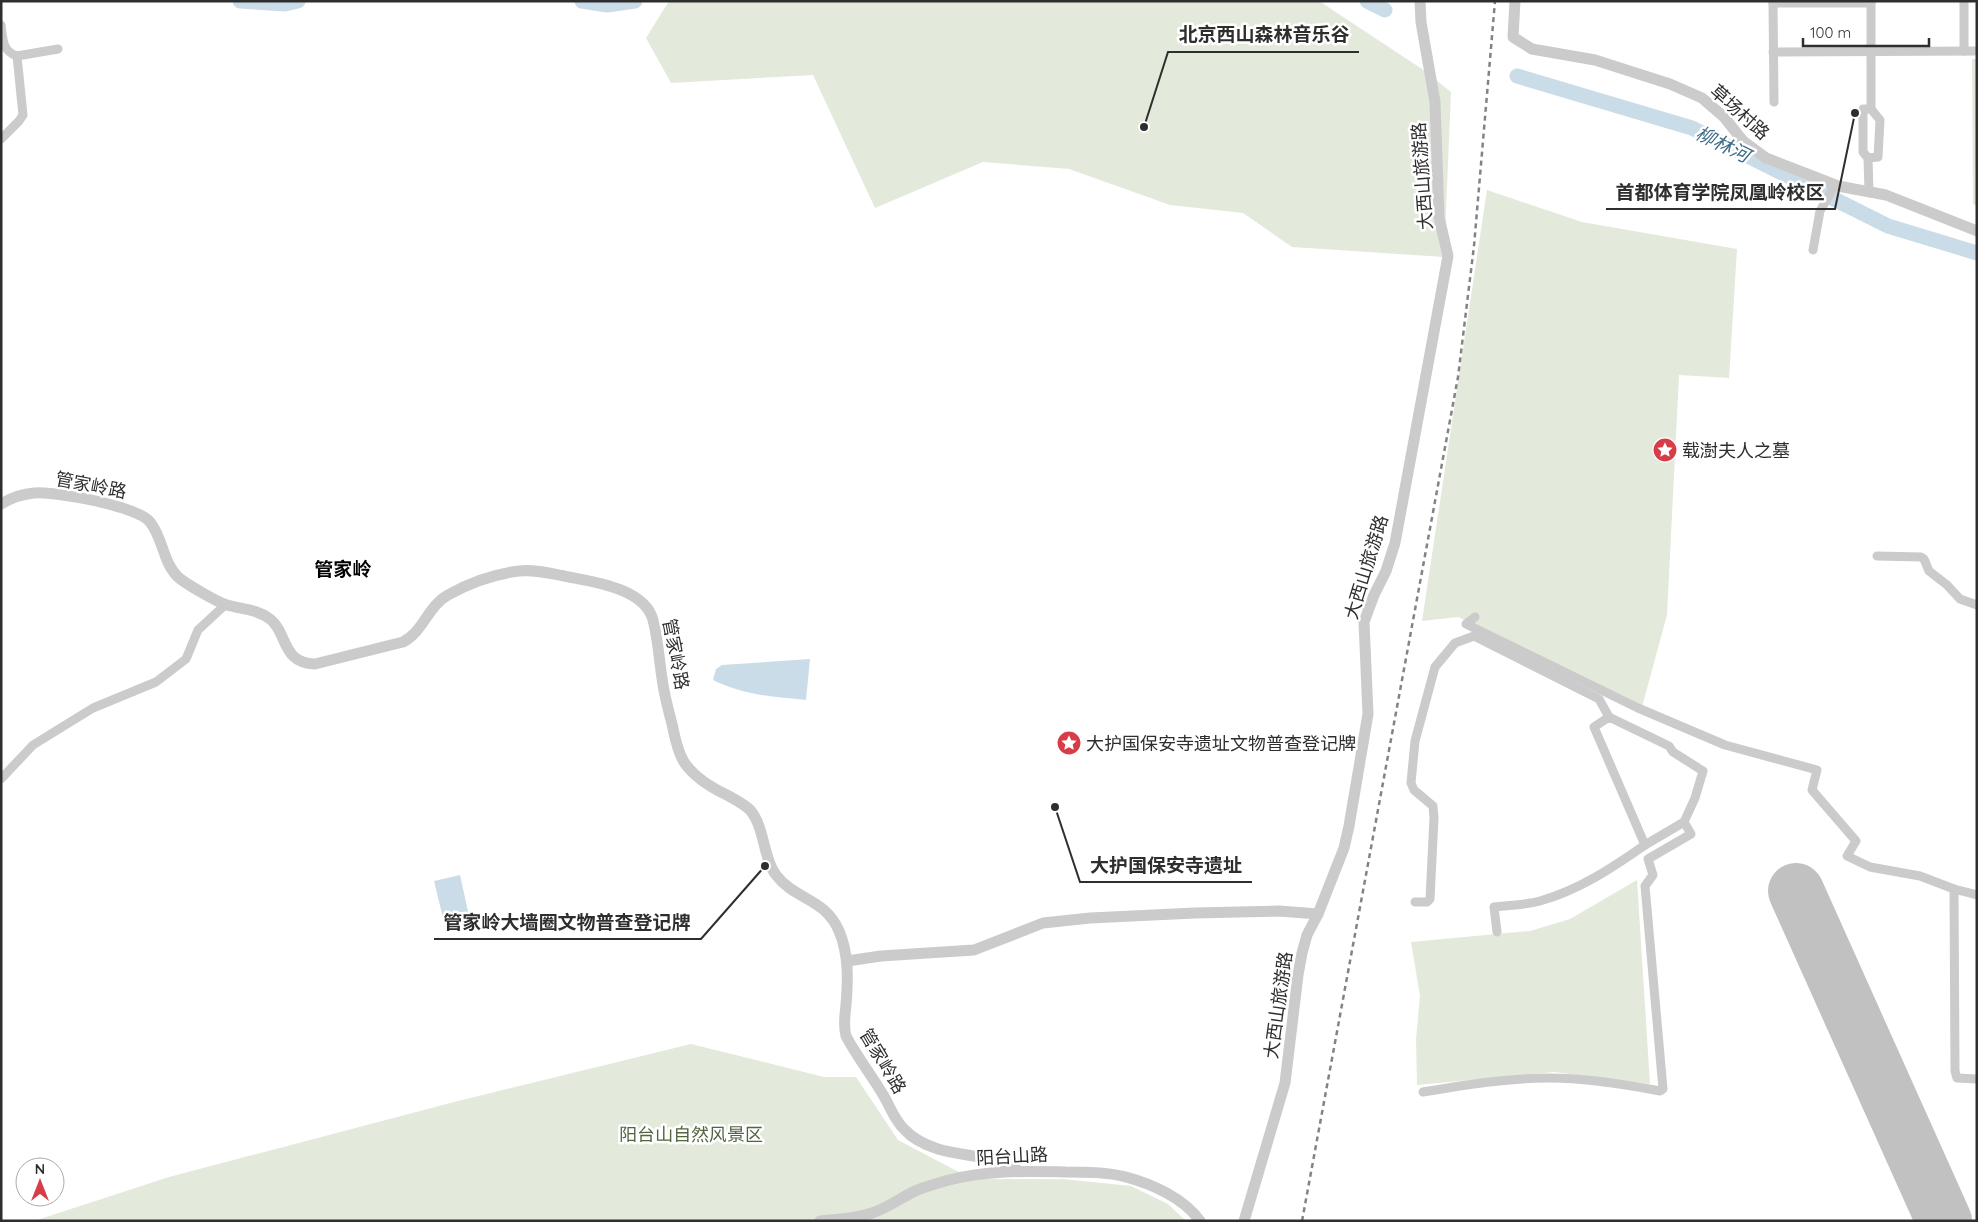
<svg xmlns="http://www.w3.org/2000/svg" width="1978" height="1222" font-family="Quicksand,'Noto Sans SC',sans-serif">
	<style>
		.green { fill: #e3eadc }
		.water { fill: #cadce8 }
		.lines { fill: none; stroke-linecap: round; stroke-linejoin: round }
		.river { stroke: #cadce8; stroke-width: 15 }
		.runway { stroke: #c1c1c1; stroke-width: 56 }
		.minor { stroke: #cbcbcb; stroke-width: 9 }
		.tertiary { stroke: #cbcbcb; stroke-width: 11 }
		.rail { stroke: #838383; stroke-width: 2.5; stroke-dasharray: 5 4; stroke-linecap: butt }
		.labels { text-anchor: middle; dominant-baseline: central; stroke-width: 5; stroke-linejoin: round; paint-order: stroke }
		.street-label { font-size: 18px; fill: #2e2e2e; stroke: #fff }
		.poi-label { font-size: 18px; fill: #2e2e2e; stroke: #fff; text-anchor: start }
		.park-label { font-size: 18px; fill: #51653f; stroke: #fff }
		.water-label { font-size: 19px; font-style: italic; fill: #426d89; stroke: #fff }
		.neighbourhood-label { font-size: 19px; font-weight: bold; fill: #000; stroke: #fff }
		.leader { fill: none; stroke: #2e2e2e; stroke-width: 2 }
		.callout-dot { fill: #2e2e2e; stroke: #fff; stroke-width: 2 }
		.callout-label { font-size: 19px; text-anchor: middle; font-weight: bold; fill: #2e2e2e; stroke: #fff; stroke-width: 5; stroke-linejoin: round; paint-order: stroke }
	</style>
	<rect width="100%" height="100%" fill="#fff"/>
	<g class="green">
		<path d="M669,1H1319L1422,69L1451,92L1444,257L1292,247L1243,213L1170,205L1069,169L983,162L875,208L813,75L671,83L646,38Z"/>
		<path d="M1972,59H1977V206L1973,204Z"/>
		<path d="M1487,190L1582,222L1737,249L1729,378L1679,375L1667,615L1642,707L1458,617L1422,621Z"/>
		<path d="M1637,880L1650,1084L1554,1072L1417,1085L1416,1039L1420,996L1411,942L1530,931L1570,919Z"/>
		<path d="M691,1044L824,1077H856L898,1140L972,1179H1063L1131,1186L1168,1204L1186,1221H34L169,1177L458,1101Z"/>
	</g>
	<g class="water">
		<path d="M810,659L806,700C773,697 743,695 713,680L716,669L722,665Z"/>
		<path d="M460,875L469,916L447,921L443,918L434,881Z"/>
	</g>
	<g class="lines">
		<g class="river">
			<path d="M240,1L285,4L298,1"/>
			<path d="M582,1L607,5L635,1"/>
			<path d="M1367,1L1385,10"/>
			<path d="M1517,76L1692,128L1888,226L1977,253"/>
		</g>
		<path class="runway" d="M1796,891L1944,1221"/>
		<g class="minor">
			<path d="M1773,1L1774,102"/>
			<path d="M1871,1V109"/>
			<path d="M1964,1V51"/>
			<path d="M1773,3H1871"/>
			<path d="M1,25C3,39 2,51 17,56L58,49"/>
			<path d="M1773,52L1977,51"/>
			<path d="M1,139L19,121L23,115L17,56"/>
			<path d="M1868,158L1863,152V109H1871L1880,120L1878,157L1868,158L1869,192"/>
			<path d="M1813,250L1820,211L1835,185"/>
			<path d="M1877,556L1921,557L1924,559L1929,571L1947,585L1960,599L1977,605"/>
			<path d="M1475,617L1466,624L1638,708L1725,745L1817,770L1812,790L1856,841L1847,856L1870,867L1920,876L1954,889L1977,895"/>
			<path d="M1,779L33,745L93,708L156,682L186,659L198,630L225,605"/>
			<path d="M1954,889L1955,1071L1957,1078L1977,1079"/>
			<path d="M1415,902H1427L1430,899L1434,818L1433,806L1414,790L1411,783L1415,741L1435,667L1455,643L1474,636L1599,699L1609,717"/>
			<path d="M1497,932L1494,907C1509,905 1526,905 1540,901C1579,890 1612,868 1645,845"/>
			<path d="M1423,1092C1465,1085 1506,1078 1549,1078C1586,1078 1623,1084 1660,1091L1663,1089L1645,886L1653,875L1648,859L1691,834L1684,822L1695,798L1703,771L1673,752L1669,746L1609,717L1594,727L1645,845L1684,822"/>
		</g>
		<g class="tertiary">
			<path d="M1515,1L1513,37L1532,49L1595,60L1670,84L1702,98L1724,117L1743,141L1766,158L1838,186L1886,195L1977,231"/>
			<path d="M1,504C11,498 22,494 34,493C55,491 137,506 150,522C163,538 163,562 177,576C184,583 217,602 227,605C241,609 257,609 270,619C288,633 281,663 315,664L403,642C423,632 428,606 448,595C469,583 495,574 519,571C536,569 552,574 569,577C595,582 645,589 653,620C658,639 659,659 662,678C664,694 668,709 672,724C675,737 677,751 684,762C694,777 710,787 727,795C734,799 744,804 750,810C765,827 763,859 776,875C795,900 825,898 839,931C849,954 848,981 846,1005C845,1016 843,1025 846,1036C857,1057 873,1077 885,1098C891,1109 895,1121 905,1130C913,1139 926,1145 938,1149C965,1157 994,1155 1019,1171"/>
			<path d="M847,961L881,956L974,950L1043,923L1090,918L1195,913L1279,911L1318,914"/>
			<path d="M820,1221C838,1219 856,1219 872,1213C887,1208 899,1199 913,1192C923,1187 935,1184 945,1181C985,1170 1025,1171 1066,1172C1086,1172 1107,1172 1126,1177C1152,1184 1184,1198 1200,1221"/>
			<path d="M1244,1221L1285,1083L1298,975L1302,953L1307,935L1318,914L1344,848L1349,826L1368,714L1364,622L1374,595L1386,571L1395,543L1448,256L1439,217L1435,102L1421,22L1420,1"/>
		</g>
		<path class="rail" d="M1302,1221L1458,377L1474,246L1495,1"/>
	</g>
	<defs>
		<symbol id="sight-disc" viewBox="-11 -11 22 22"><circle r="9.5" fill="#d73d48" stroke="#fff"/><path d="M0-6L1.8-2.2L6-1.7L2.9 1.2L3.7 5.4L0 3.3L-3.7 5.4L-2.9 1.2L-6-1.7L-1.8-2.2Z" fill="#fff"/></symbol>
	</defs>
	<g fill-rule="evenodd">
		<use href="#sight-disc" x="1651" y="436" width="28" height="28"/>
		<use href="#sight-disc" x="1055" y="729" width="28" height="28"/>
	</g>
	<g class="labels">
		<g class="street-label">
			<text transform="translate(1740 112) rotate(42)">草场村路</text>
			<text transform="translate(1422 176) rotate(-94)">大西山旅游路</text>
			<text transform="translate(91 485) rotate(11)">管家岭路</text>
			<text transform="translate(1366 567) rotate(-73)">大西山旅游路</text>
			<text transform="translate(676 654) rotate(79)">管家岭路</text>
			<text transform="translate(1278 1005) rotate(-82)">大西山旅游路</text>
			<text transform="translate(883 1061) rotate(59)">管家岭路</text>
			<text transform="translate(1012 1156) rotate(-3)">阳台山路</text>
		</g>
		<g class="poi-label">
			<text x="1682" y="450">载澍夫人之墓</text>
			<text x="1086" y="743">大护国保安寺遗址文物普查登记牌</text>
		</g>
		<g class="park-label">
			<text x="691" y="1134">阳台山自然风景区</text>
		</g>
		<g class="water-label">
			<text transform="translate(1723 144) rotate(26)">柳林河</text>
		</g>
		<g class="neighbourhood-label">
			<text x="343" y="569">管家岭</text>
		</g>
	</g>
	<path class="leader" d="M1144 127L1168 52H1359M1855 113L1835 209H1606M1055 807L1080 882H1252M765 866L701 939H434"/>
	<g class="callout-dot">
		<circle cx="1144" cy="127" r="5"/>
		<circle cx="1855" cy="113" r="5"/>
		<circle cx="1055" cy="807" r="5"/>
		<circle cx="765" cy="866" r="5"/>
	</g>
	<g class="callout-label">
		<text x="1264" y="41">北京西山森林音乐谷</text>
		<text x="1720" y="199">首都体育学院凤凰岭校区</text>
		<text x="1166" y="872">大护国保安寺遗址</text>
		<text x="567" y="929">管家岭大墙圈文物普查登记牌</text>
	</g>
	<rect width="1978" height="1222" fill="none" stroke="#2e2e2e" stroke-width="5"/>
	<g transform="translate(40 1182)"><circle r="24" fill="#ffffff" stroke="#ababab"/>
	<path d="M0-4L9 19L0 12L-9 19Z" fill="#d73d48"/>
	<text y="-8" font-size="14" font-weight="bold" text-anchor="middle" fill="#2e2e2e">N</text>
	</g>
	<path d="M1803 38v8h126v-8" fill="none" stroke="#2e2e2e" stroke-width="2.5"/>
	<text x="1810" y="38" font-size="15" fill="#2e2e2e" stroke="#ffffff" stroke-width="4" paint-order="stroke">100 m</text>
</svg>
